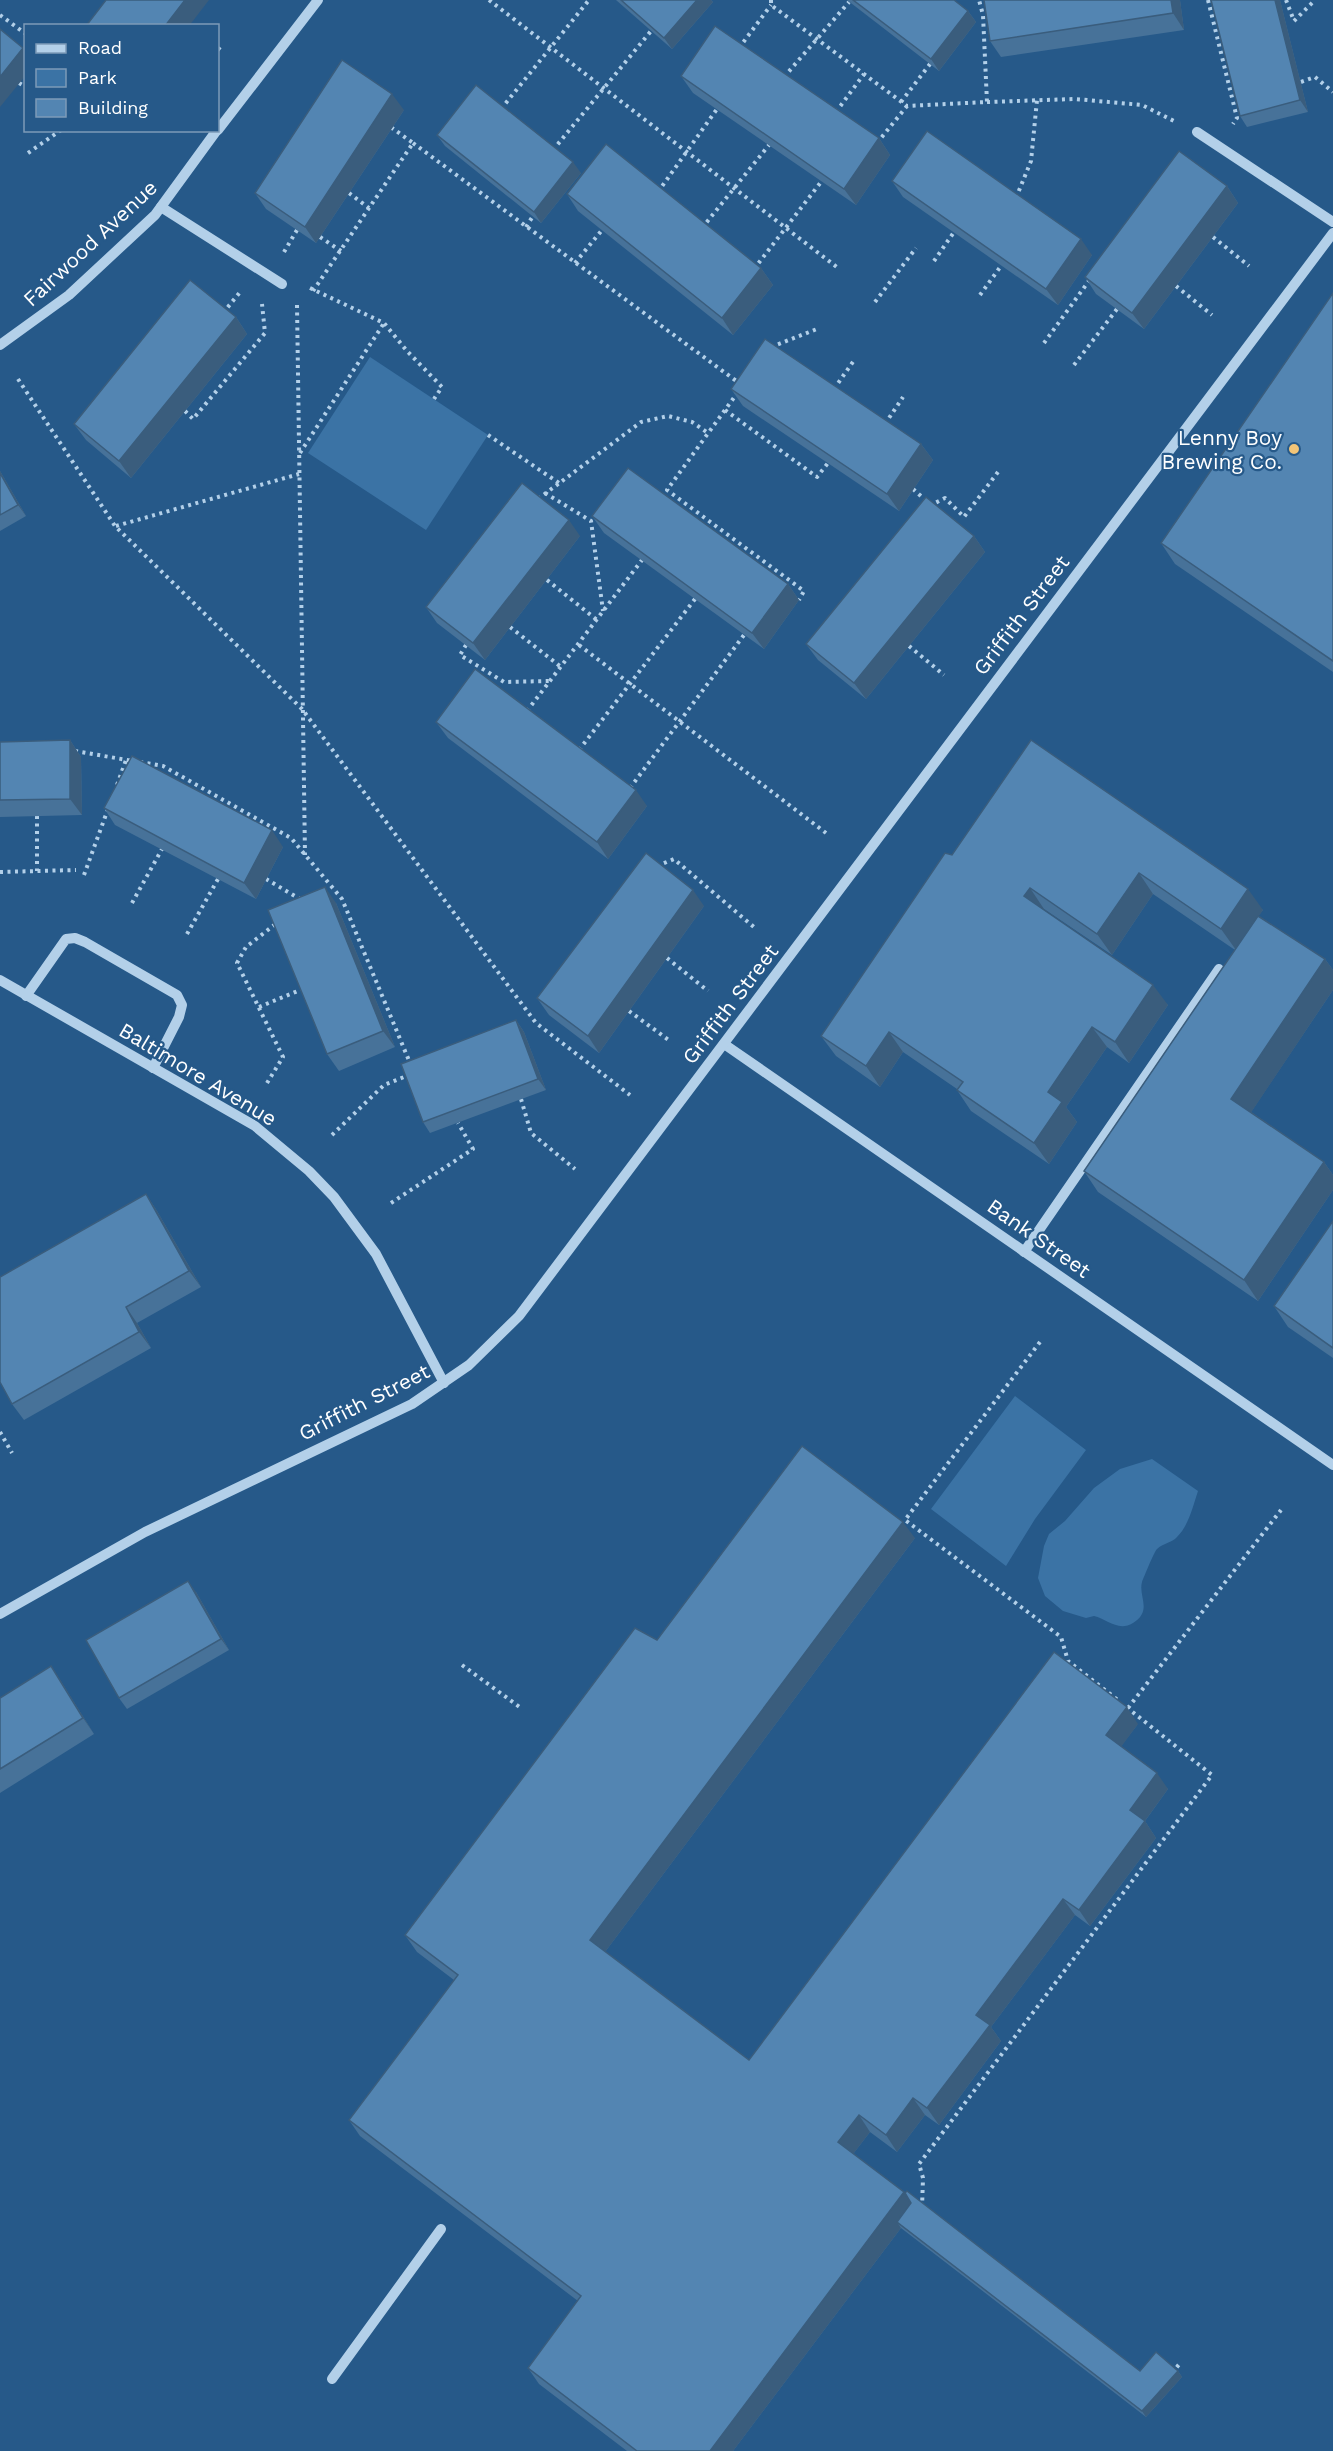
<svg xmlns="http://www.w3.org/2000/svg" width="1333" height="2451" font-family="'Work Sans',sans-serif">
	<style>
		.green { fill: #3b73a5 }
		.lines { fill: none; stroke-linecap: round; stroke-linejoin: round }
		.path { stroke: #b3d0e9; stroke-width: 4; stroke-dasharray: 3 4.5; stroke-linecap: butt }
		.minor { stroke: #b3d0e9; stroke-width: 10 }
		.wall { fill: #477299 }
		.shaded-wall { fill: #3a5d7d }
		.building { fill: #5385b2; stroke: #3a5d7d; stroke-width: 1.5 }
		.poi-dot { fill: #f2c578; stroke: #265989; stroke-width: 2 }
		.labels { text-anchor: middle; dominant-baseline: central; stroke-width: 4.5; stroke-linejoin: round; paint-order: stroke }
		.street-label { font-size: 21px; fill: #fff; stroke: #265989 }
		.poi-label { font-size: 21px; fill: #fff; stroke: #265989; text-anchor: end }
	</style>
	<rect width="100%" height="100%" fill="#265989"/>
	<g class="green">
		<path d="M370,357L488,435L426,530L308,453Z"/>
		<path d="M1015,1396L1086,1450L1035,1519L1006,1566L931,1509Z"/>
		<path d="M1152,1459L1198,1491C1193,1506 1189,1525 1177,1537C1172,1543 1163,1543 1157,1549C1154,1552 1144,1577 1142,1582C1138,1596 1153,1611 1133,1623C1118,1632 1107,1619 1094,1616L1086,1618L1063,1611L1045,1596L1038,1578L1044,1546L1049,1534L1065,1521L1094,1488L1120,1469Z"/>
	</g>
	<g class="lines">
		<g class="path">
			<path d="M489,0L838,268"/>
			<path d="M771,0V5L907,106L987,102L983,15L979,0"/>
			<path d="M1208,0L1237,118L1233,124"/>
			<path d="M1286,0L1294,21L1315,0"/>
			<path d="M0,15L26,34"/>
			<path d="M218,48L223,52"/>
			<path d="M739,48L771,5"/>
			<path d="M784,77L849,2"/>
			<path d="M1301,82L1315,77L1333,92"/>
			<path d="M19,83L26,87"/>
			<path d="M901,102L930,64"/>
			<path d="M987,102L1075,99L1142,105L1174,121"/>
			<path d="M501,109L589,0"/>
			<path d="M836,112L864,74"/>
			<path d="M413,143L739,383"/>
			<path d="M877,143L907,106"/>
			<path d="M553,150L651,31"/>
			<path d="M28,153L61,130"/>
			<path d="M658,192L717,109"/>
			<path d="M349,193L369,208"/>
			<path d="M1016,198L1031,161L1037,100"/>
			<path d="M526,227L533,216"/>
			<path d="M702,228L769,145"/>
			<path d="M320,237L341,251"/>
			<path d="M1213,237L1249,266"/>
			<path d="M284,252L297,230"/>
			<path d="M934,261L954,232"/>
			<path d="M575,263L602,230"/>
			<path d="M754,269L821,182"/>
			<path d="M1176,286L1212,315"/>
			<path d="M310,288L384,323L407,351L442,387L434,399"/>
			<path d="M313,291L413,143L392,128"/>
			<path d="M980,295L1001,266"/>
			<path d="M875,302L916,248"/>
			<path d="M297,305L305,855"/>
			<path d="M223,313L241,291"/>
			<path d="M1044,343L1091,278"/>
			<path d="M771,347L817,329"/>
			<path d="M1074,365L1117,309"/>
			<path d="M18,379L115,526L302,709L536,1023L630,1095"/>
			<path d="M834,389L855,359"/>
			<path d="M738,392L667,490L804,591L799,600"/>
			<path d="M725,410L817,477L828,463"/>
			<path d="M185,411L193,419L265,333L262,304"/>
			<path d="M885,424L903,397"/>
			<path d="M488,435L559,483"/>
			<path d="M300,453L384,323"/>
			<path d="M913,489L931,505L945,498L964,517L998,472"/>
			<path d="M545,493L591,521L603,611"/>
			<path d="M538,499L641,422L668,416L692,422L708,433"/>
			<path d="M116,526L299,474"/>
			<path d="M547,580L597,620"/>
			<path d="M510,627L561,667"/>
			<path d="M466,645L460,655L504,682L549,681"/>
			<path d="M579,645L826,833"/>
			<path d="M909,646L944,675"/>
			<path d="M527,711L642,560"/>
			<path d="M579,750L695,599"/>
			<path d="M75,751L133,761"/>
			<path d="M140,762L163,766L291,838L342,899L410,1063"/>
			<path d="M117,785L126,760"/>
			<path d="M630,788L744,635"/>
			<path d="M37,816V871"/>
			<path d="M657,866L674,859L755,928"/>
			<path d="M0,872L76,870"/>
			<path d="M84,875L108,809"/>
			<path d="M266,879L300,899"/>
			<path d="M132,903L162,849"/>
			<path d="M187,934L218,879"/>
			<path d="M667,958L708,991"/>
			<path d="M259,1007L305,988"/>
			<path d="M629,1011L670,1041"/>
			<path d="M267,1083L283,1057L237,963L246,947L278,922"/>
			<path d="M521,1099L531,1133L575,1169"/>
			<path d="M332,1135L384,1085L409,1075"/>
			<path d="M391,1203L473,1149L458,1123"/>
			<path d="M1040,1342L905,1520L1061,1637L1068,1661L1119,1701"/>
			<path d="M0,1432L12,1453"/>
			<path d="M462,1665L521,1708"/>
			<path d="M1128,1708L1281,1510"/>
			<path d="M922,2208L923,2178L919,2164L1212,1775L1125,1706"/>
			<path d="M1172,2373L1181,2362"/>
		</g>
		<g class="minor">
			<path d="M218,130L318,0"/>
			<path d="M1197,132L1333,222"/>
			<path d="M161,207L282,284"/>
			<path d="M0,345L69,295L155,215L217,130"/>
			<path d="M0,980L255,1126L309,1171L334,1197L376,1254L444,1383"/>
			<path d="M26,996L66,939L75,938L85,942L177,995L182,1005L179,1017L153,1068"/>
			<path d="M724,1044L1333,1465"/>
			<path d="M1024,1252L1219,969"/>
			<path d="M0,1614L145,1532L412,1404L469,1365L519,1316L1333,233"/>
			<path d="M332,2379L441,2229"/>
		</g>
	</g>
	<g class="wall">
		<path d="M616,0H711L713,2L672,49Z"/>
		<path d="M847,0H954L968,11L976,22L939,71Z"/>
		<path d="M1180,0L1184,30L1001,57L990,41Z"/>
		<path d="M1280,0L1308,112L1247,127L1240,116Z"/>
		<path d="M681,76L879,138L890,155L856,205L693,93Z"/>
		<path d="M404,110L316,243L266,209L255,193Z"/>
		<path d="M437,135L581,173L541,223L445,146Z"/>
		<path d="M892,181L1092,255L1058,305L903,197Z"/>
		<path d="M1227,186L1238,203L1144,329L1096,294L1085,277Z"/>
		<path d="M567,194L761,268L773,285L733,335L578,211Z"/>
		<path d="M1333,293V672L1175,564L1161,543Z"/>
		<path d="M236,317L247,334L131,478L86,440L74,424Z"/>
		<path d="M731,389L921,444L933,460L899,511L743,406Z"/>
		<path d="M0,471L26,516L0,531Z"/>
		<path d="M592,516L788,584L799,600L764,649L604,533Z"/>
		<path d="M580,536L485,660L437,623L426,607Z"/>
		<path d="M974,536L985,552L866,699L818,660L806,644Z"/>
		<path d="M436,722L647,806L608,859L448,738Z"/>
		<path d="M70,740L81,757L82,815L0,817V742Z"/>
		<path d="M1031,740L1263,910L1258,916L1325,959L1333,970V990L1251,1112L1324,1162L1333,1175V1190L1258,1301L1098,1192L1084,1171L1235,950L1153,894L1112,955L1044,909V910L1168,1005L1129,1063L1107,1047L1066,1107L1077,1122L1049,1164L971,1111L957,1090V1089L903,1052L880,1087L836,1056L821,1036L952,855Z"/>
		<path d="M104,808L283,847L256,899L115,825Z"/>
		<path d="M336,903L395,1047L339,1071L327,1054Z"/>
		<path d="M704,906L599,1053L549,1015L537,998Z"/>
		<path d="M516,1020L524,1032L546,1090L430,1133L423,1122Z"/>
		<path d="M146,1194L157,1211L201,1287L137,1323L151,1348L24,1420L12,1404Z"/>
		<path d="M1333,1221V1358L1288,1327L1274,1306Z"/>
		<path d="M915,1538L605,1952L749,2060L1138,1724L1121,1746L1168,1789L1145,1821L1156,1838L1090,1926L1075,1915L991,2027L1001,2041L939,2125L925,2115L897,2152L870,2132L853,2154L1140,2371H1178L1182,2377L1146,2417L901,2228L733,2451H627L539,2384L528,2368L578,2301L360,2136L349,2120L454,1980L417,1952L405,1935L657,1640Z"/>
		<path d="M196,1592L229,1650L127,1709L119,1698Z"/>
		<path d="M51,1666L62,1683L94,1734L0,1793V1698Z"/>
	</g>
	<g class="shaded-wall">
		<path d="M185,0H209L189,26H165Z"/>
		<path d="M697,0H711L713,2L672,49L664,38Z"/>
		<path d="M1171,0H1180L1184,30L1173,13Z"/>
		<path d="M1275,0H1280L1308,112L1300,100Z"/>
		<path d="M968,11L976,22L939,71L931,59Z"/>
		<path d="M23,48L26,51V75L0,107V77Z"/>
		<path d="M392,94L404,110L316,243L305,227Z"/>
		<path d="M879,138L890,155L856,205L844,189Z"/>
		<path d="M573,162L581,173L541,223L534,212Z"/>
		<path d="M1227,186L1238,203L1144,329L1132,313Z"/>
		<path d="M1081,239L1092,255L1058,305L1046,289Z"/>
		<path d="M761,268L773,285L733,335L722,318Z"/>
		<path d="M236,317L247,334L131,478L119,461Z"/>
		<path d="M921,444L933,460L899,511L887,494Z"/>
		<path d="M0,471L26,516L18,505L0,473Z"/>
		<path d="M569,520L580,536L485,660L473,643Z"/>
		<path d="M974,536L985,552L866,699L854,683Z"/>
		<path d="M788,584L799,600L764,649L752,633Z"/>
		<path d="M70,740L81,757L82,815L70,799Z"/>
		<path d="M636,790L647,806L608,859L597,842Z"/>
		<path d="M272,830L283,847L256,899L244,883Z"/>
		<path d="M1139,873L1153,894L1112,955L1097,934Z"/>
		<path d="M325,887L336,903L395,1047L383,1031Z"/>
		<path d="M1030,888L1044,909L1038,917L1024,896Z"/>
		<path d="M1248,889L1263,910L1236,950L1221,929Z"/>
		<path d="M693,890L704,906L599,1053L588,1036Z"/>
		<path d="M1325,959L1333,970V990L1246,1120L1231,1099Z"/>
		<path d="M1153,985L1168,1005L1129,1063L1115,1042Z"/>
		<path d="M516,1020L524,1032L546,1090L538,1079Z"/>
		<path d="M1092,1027L1107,1047L1066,1107L1077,1122L1049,1164L1034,1143L1048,1092Z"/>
		<path d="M889,1032L903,1052L880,1087L866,1066Z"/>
		<path d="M1324,1162L1333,1175V1190L1258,1301L1244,1280Z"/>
		<path d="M146,1194L157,1211L201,1287L189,1271Z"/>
		<path d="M126,1307L137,1323L151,1348L139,1332Z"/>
		<path d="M903,1522L915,1538L602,1956L590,1940Z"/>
		<path d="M188,1581L196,1592L229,1650L221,1639Z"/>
		<path d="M51,1666L62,1683L94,1734L83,1718Z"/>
		<path d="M1127,1707L1138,1724L1118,1751L1106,1735Z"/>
		<path d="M1157,1773L1168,1789L1142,1825L1145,1821L1156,1838L1090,1926L1079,1910L1130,1810Z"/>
		<path d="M1063,1899L1075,1915L991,2027L1001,2041L939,2125L927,2108L976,2015Z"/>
		<path d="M913,2098L925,2115L897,2152L886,2135Z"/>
		<path d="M859,2115L870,2132L850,2158L838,2142Z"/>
		<path d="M904,2192L915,2209L897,2222L901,2228L733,2451H710Z"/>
		<path d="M1178,2371L1182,2377L1146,2417L1142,2411Z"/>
	</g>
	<g class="building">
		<path d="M106,0H185L165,26H86Z"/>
		<path d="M621,0H697L664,38Z"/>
		<path d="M853,0H954L968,11L931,59Z"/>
		<path d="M984,0H1171L1173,13L990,41Z"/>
		<path d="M1211,0H1275L1300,100L1240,116Z"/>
		<path d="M715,26L879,138L844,189L681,76Z"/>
		<path d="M0,29L23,48L0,77Z"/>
		<path d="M342,60L392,94L305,227L255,193Z"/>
		<path d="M476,85L573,162L534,212L437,135Z"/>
		<path d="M927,131L1081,239L1046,289L892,181Z"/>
		<path d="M606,144L761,268L722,318L567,194Z"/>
		<path d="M1179,151L1227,186L1132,313L1085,277Z"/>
		<path d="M190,280L236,317L119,461L74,424Z"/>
		<path d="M1333,293V661L1161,543Z"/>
		<path d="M765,339L921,444L887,494L731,389Z"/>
		<path d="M628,468L788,584L752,633L592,516Z"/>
		<path d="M0,473L18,505L0,515Z"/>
		<path d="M522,483L569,520L473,643L426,607Z"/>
		<path d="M926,497L974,536L854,683L806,644Z"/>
		<path d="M475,669L636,790L597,842L436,722Z"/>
		<path d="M70,740V799L0,800V742Z"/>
		<path d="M1031,740L1248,889L1221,929L1139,873L1097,934L1030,888L1024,896L1153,985L1115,1042L1092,1027L1048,1092L1062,1102L1034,1143L957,1090L963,1082L889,1032L866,1066L821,1036L945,853L952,855Z"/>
		<path d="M132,756L272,830L244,883L104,808Z"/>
		<path d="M646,853L693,890L588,1036L537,998Z"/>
		<path d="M325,887L383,1031L327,1054L268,910Z"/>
		<path d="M1258,916L1325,959L1231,1099L1324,1162L1244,1280L1084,1171Z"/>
		<path d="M516,1020L538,1079L423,1122L401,1064Z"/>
		<path d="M146,1194L189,1271L126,1307L139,1332L12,1404L0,1382V1277Z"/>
		<path d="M1333,1221V1348L1274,1306Z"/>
		<path d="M802,1446L903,1522L590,1940L749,2060L1054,1652L1127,1707L1106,1735L1157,1773L1130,1810L1145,1821L1079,1910L1063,1899L976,2015L990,2025L927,2108L913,2098L886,2135L859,2115L838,2142L904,2192L710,2451H637L528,2368L581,2296L349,2120L458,1975L405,1935L635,1628L657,1640Z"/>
		<path d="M188,1581L221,1639L119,1698L86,1640Z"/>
		<path d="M51,1666L83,1718L0,1769V1698Z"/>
		<path d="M907,2191L1140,2371L1156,2352L1178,2371L1142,2411L897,2222L911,2203L905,2193Z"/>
	</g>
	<circle class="poi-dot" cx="1294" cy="449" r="6"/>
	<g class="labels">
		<g class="street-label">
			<text transform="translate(90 243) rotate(-43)">Fairwood Avenue</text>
			<text transform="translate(1021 615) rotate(-53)">Griffith Street</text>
			<text transform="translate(730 1004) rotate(-53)">Griffith Street</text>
			<text transform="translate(198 1074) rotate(31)">Baltimore Avenue</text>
			<text transform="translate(1039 1238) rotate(35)">Bank Street</text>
			<text transform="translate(364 1402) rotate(-27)">Griffith Street</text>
		</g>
		<g class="poi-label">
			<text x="1282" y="437">Lenny Boy<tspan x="1282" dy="24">Brewing Co.</tspan></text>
		</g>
	</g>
	<rect x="24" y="24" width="195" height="108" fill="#265989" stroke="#7d9bb8" stroke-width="1.5"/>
	<rect x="36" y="44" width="30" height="9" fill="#b3d0e9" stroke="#7d9bb8" stroke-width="1.5"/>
	<text x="78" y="54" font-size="18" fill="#ffffff">Road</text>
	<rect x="36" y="69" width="30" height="18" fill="#3b73a5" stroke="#7d9bb8" stroke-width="1.5"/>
	<text x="78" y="84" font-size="18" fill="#ffffff">Park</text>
	<rect x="36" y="99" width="30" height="18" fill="#5385b2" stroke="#7d9bb8" stroke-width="1.5"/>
	<text x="78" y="114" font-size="18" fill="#ffffff">Building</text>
</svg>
